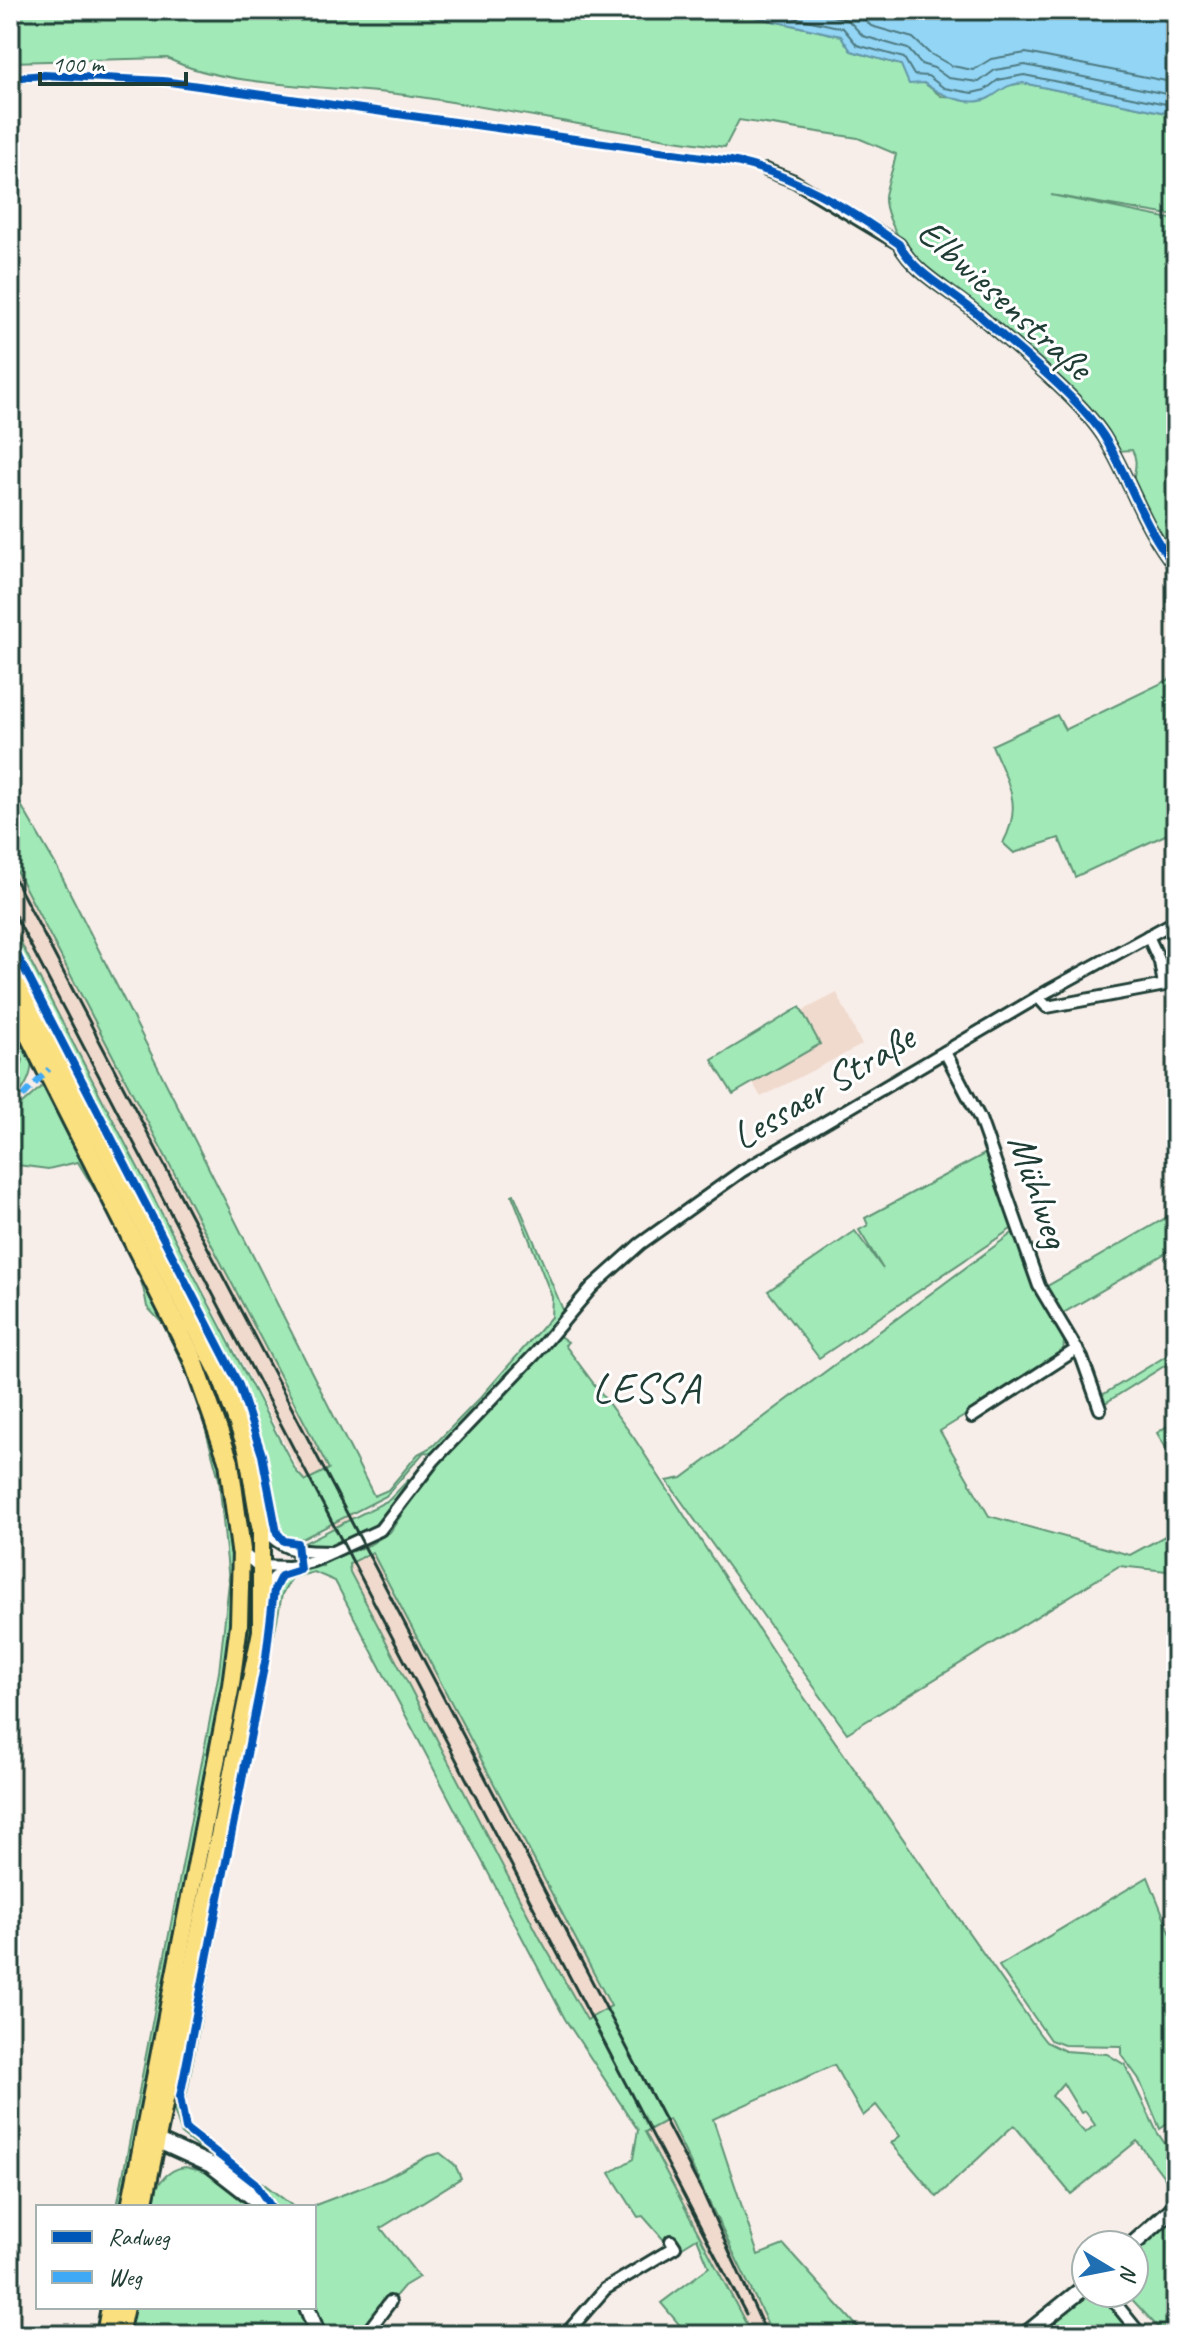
<svg xmlns="http://www.w3.org/2000/svg" width="1186" height="2345" font-family="Caveat,sans-serif">
	<style>
		.built { fill: #f0dace }
		.green { fill: #a1e9b7; stroke: #609376; stroke-width: 2; fill-rule: evenodd }
		.water { fill: #93d5f5; stroke: #6598a8; stroke-width: 2 }
		.lines { fill: none; stroke-linecap: round; stroke-linejoin: round }
		.shore { stroke: #4d7a81; stroke-width: 2 }
		.street-casing { stroke: #1f3d34; stroke-width: 16 }
		.secondary-casing { stroke: #1f3d34; stroke-width: 20 }
		.primary-casing { stroke: #1f3d34; stroke-width: 22 }
		.highway-casing { stroke: #1f3d34; stroke-width: 24 }
		.street { stroke: #fff; stroke-width: 10 }
		.secondary { stroke: #fff; stroke-width: 14 }
		.primary { stroke: #fbe080; stroke-width: 16 }
		.highway { stroke: #fbe080; stroke-width: 18 }
		.rail { stroke: #1f3d34; stroke-width: 3 }
		.quiet { stroke: #3fa9f5; stroke-width: 6; stroke-dasharray: 12 6; stroke-linecap: butt }
		.cycleway-casing { stroke: #fff; stroke-width: 13 }
		.cycleway { stroke: #0057b8; stroke-width: 8 }
		.labels { text-anchor: middle; dominant-baseline: central; stroke-width: 6; stroke-linejoin: round; paint-order: stroke }
		.street-label { font-size: 40px; fill: #1f3d34; stroke: #fff }
		.neighbourhood-label { font-size: 42px; letter-spacing: 2px; fill: #1f3d34; stroke: #fff }
	</style>
	<rect width="100%" height="100%" fill="#f8eee9"/>
	<filter id="ink" filterUnits="userSpaceOnUse"><feTurbulence type="fractalNoise" baseFrequency=".0125" numOctaves="2"/><feDisplacementMap in="SourceGraphic" scale="16" xChannelSelector="R" yChannelSelector="G"/><feConvolveMatrix kernelMatrix="1 2 1 2 8 2 1 2 1" color-interpolation-filters="sRGB"/></filter>
	<g filter="url(#ink)">
		<g class="built">
			<path d="M10,859L669,2119L773,2335H752L714,2265L388,1650L348,1564L10,922Z"/>
			<path d="M837,993L862,1045L761,1097L752,1082L820,1044L802,1011Z"/>
		</g>
		<g class="green">
			<path d="M10,10H723L841,36L851,51L901,65L941,96L989,98L1000,87L1023,83L1176,115V216L1051,195L1176,220V564C1163,548 1136,506 1134,487C1132,472 1140,464 1132,450L1117,451L1107,433L908,254C900,239 880,209 886,191C889,178 894,166 896,154L858,138L739,120L725,147C618,134 513,110 406,95C340,86 223,88 167,58L10,62Z"/>
			<path d="M1176,676V830L1075,877L1059,838L1014,853L1003,843C1024,804 1007,782 992,745L1057,715L1065,730Z"/>
			<path d="M10,786L57,867L374,1496L388,1490L418,1454L433,1446L481,1397L551,1317L552,1297L512,1195L514,1194L563,1310L533,1348L432,1453L424,1452L386,1496L304,1538L289,1540L281,1534L262,1447L240,1383L10,937V922L296,1471L305,1481L329,1469L10,859Z"/>
			<path d="M10,975L204,1356L243,1464L253,1528V1551L249,1548L234,1448L199,1356L10,982Z"/>
			<path d="M10,1006C29,1050 47,1066 10,1105L23,1060L10,1025Z"/>
			<path d="M800,1007L820,1044L733,1094L712,1060Z"/>
			<path d="M41,1087L49,1088C128,1244 232,1401 234,1581C234,1621 230,1663 220,1702C214,1728 205,1751 205,1778L124,2207H117L219,1672L229,1582L219,1479L194,1387L163,1324L147,1307C140,1256 104,1207 78,1162L48,1169L10,1164V1115Z"/>
			<path d="M990,1151L1014,1227L819,1358L768,1291L855,1231L883,1269L859,1230L868,1225L865,1218Z"/>
			<path d="M1176,1212V1247L1058,1316L1044,1288Z"/>
			<path d="M1015,1231L1042,1303L1064,1340L1063,1356L940,1431L989,1516L1130,1555L1176,1530V1572L1119,1566L847,1733L667,1481L682,1478Z"/>
			<path d="M558,1335L568,1342L565,1345L634,1438L785,1670L1039,2033L1046,2042L1065,2051L1107,2054L1125,2065L1157,2132L1176,2160V2193L1137,2141L1071,2194L1014,2125L937,2197L891,2143L900,2136L876,2105L863,2116L834,2065L713,2119L758,2255L784,2245L865,2335H773L669,2119L645,2132L752,2335H688L661,2303L709,2267L697,2238L679,2249L670,2247L643,2216L638,2217L610,2173L633,2159L638,2130L565,2019L335,1581L314,1572L292,1578L282,1594L184,2108L190,2125L197,2133L294,2207H277L254,2178L188,2129L182,2104L185,2073L258,1712L278,1582L302,1571V1567L323,1566V1562L369,1545L390,1532L428,1474ZM372,1552L611,2006L587,2020L540,1938L350,1572L349,1564ZM1063,2083L1081,2113L1085,2111L1095,2125L1085,2133L1052,2096Z"/>
			<path d="M1176,1350V1383L1166,1365L1102,1405L1099,1397Z"/>
			<path d="M1176,1420V1464L1157,1433Z"/>
			<path d="M409,1479L413,1482C381,1524 357,1550 300,1548V1545L389,1500Z"/>
			<path d="M246,1564L255,1570L247,1660L177,2006Z"/>
			<path d="M241,1779L184,2061C181,2080 174,2103 181,2123C187,2142 250,2179 268,2202L182,2135L171,2101L235,1790Z"/>
			<path d="M1148,1877L1176,1947V2118L1160,2129L1139,2079L1121,2054V2046L1064,2045L1050,2040L999,1966Z"/>
			<path d="M440,2153L455,2165L461,2178L381,2228L419,2277L404,2286L362,2335H327L314,2301V2207H310L384,2179L428,2156Z"/>
			<path d="M185,2167L211,2173L257,2207H150C153,2189 165,2169 185,2167Z"/>
			<path d="M1176,2217V2335H1165L1126,2293H1134V2255Z"/>
			<path d="M1091,2293L1098,2295L1134,2335H1038Z"/>
			<path d="M131,2307H302L313,2335H125Z"/>
		</g>
		<path class="water" d="M723,10H1176V115L1023,83C1003,85 1004,90 989,98C970,108 940,95 924,83L909,84L901,65L851,51L841,36Z"/>
		<g class="lines">
			<g class="shore">
				<path d="M761,10L843,28L857,45L904,58L914,75L928,76L944,88L972,93L985,90L998,80L1024,75L1176,106"/>
				<path d="M808,10L848,20L863,36L908,49L921,64L934,68L948,78L979,82L995,70L1025,65L1176,96"/>
				<path d="M856,10L871,26L913,38L929,53L952,66L973,70L991,59L1026,53L1176,83"/>
			</g>
			<defs>
				<g id="street">
					<path d="M766,170L794,181L899,244C915,275 955,293 980,316C1016,348 1077,396 1103,435C1130,478 1142,526 1176,567"/>
					<path d="M1148,936L1160,962L1164,985"/>
					<path d="M1038,997L1047,1007L1176,983"/>
					<path d="M945,1052L980,1119L1039,1286L1082,1358L1100,1409"/>
					<path d="M972,1417L1077,1349"/>
					<path d="M261,1527C287,1554 297,1551 332,1552"/>
					<path d="M242,1552L258,1566L289,1567L313,1561L380,1530L434,1460L537,1352L592,1287L640,1244L742,1171L1050,990L1176,921"/>
					<path d="M264,1598L274,1578L288,1567"/>
					<path d="M1107,2293L1141,2335"/>
					<path d="M365,2335L390,2302"/>
					<path d="M565,2335L605,2289L675,2247L671,2241"/>
				</g>
				<g id="secondary">
					<path d="M156,2140L211,2165L265,2207"/>
					<path d="M1132,2245L1176,2206"/>
					<path d="M307,2307L318,2335"/>
					<path d="M1025,2335L1086,2286"/>
				</g>
				<g id="primary">
					<path d="M130,2207L231,1685L239,1624L241,1550"/>
					<path d="M143,2207L261,1631V1526"/>
					<path d="M105,2335L110,2307"/>
					<path d="M119,2335L125,2307"/>
				</g>
				<g id="highway">
					<path d="M10,959L221,1375L248,1449L261,1526"/>
					<path d="M10,997L192,1357L229,1462L241,1550"/>
				</g>
			</defs>
			<use href="#street" class="street-casing"/>
			<use href="#secondary" class="secondary-casing"/>
			<use href="#primary" class="primary-casing"/>
			<use href="#highway" class="highway-casing"/>
			<use href="#street" class="street"/>
			<use href="#secondary" class="secondary"/>
			<use href="#primary" class="primary"/>
			<use href="#highway" class="highway"/>
			<g class="rail">
				<path d="M10,870L703,2193L767,2335"/>
				<path d="M10,906L746,2314"/>
			</g>
			<path class="quiet" d="M10,1110L49,1069"/>
			<defs>
				<g id="cycleway">
					<path d="M10,78L44,75L163,81L731,161C792,173 849,209 899,244C915,275 955,293 980,316C1016,348 1077,396 1103,435C1130,478 1142,526 1176,567"/>
					<path d="M10,941L239,1385L262,1455L277,1533L284,1541L297,1543L300,1570L281,1576L274,1590L266,1657L180,2097L186,2129L255,2183L271,2207"/>
				</g>
			</defs>
			<use href="#cycleway" class="cycleway-casing"/>
			<use href="#cycleway" class="cycleway"/>
		</g>
	</g>
	<g class="labels">
		<g class="street-label">
			<text transform="translate(1005 299) rotate(42)">Elbwiesenstraße</text>
			<text transform="translate(823 1087) rotate(-31)">Lessaer Straße</text>
			<text transform="translate(1039 1191) rotate(71)">Mühlweg</text>
		</g>
		<g class="neighbourhood-label">
			<text x="647" y="1388">LESSA</text>
		</g>
	</g>
	<rect width="1186" height="2345" fill="none" stroke="#fff" stroke-width="40"/>
	<rect x="20" y="20" width="1146" height="2305" fill="none" stroke="#1f3d34" stroke-width="3" filter="url(#ink)"/>
	<rect x="36" y="2205" width="280" height="104" fill="#ffffff" stroke="#a5b1ae" stroke-width="2"/>
	<rect x="52" y="2231" width="40" height="12" fill="#0057b8" stroke="#a5b1ae" stroke-width="2"/>
	<text x="108" y="2245" font-size="24" fill="#1f3d34">Radweg</text>
	<rect x="52" y="2271" width="40" height="12" fill="#3fa9f5" stroke="#a5b1ae" stroke-width="2"/>
	<text x="108" y="2285" font-size="24" fill="#1f3d34">Weg</text>
	<g transform="translate(1110 2269) rotate(100)"><circle r="38" fill="#ffffff" stroke="#a5b1ae" stroke-width="2"/>
	<path d="M0-6L14 30L0 20L-14 30Z" fill="#1f6fb2"/>
	<text y="-12" font-size="22" font-weight="bold" text-anchor="middle" fill="#1f3d34">N</text>
	</g>
	<path d="M40 72v12h146v-12" fill="none" stroke="#1f3d34" stroke-width="4"/>
	<text x="52" y="72" font-size="24" fill="#1f3d34" stroke="#ffffff" stroke-width="6" paint-order="stroke">100 m</text>
</svg>
